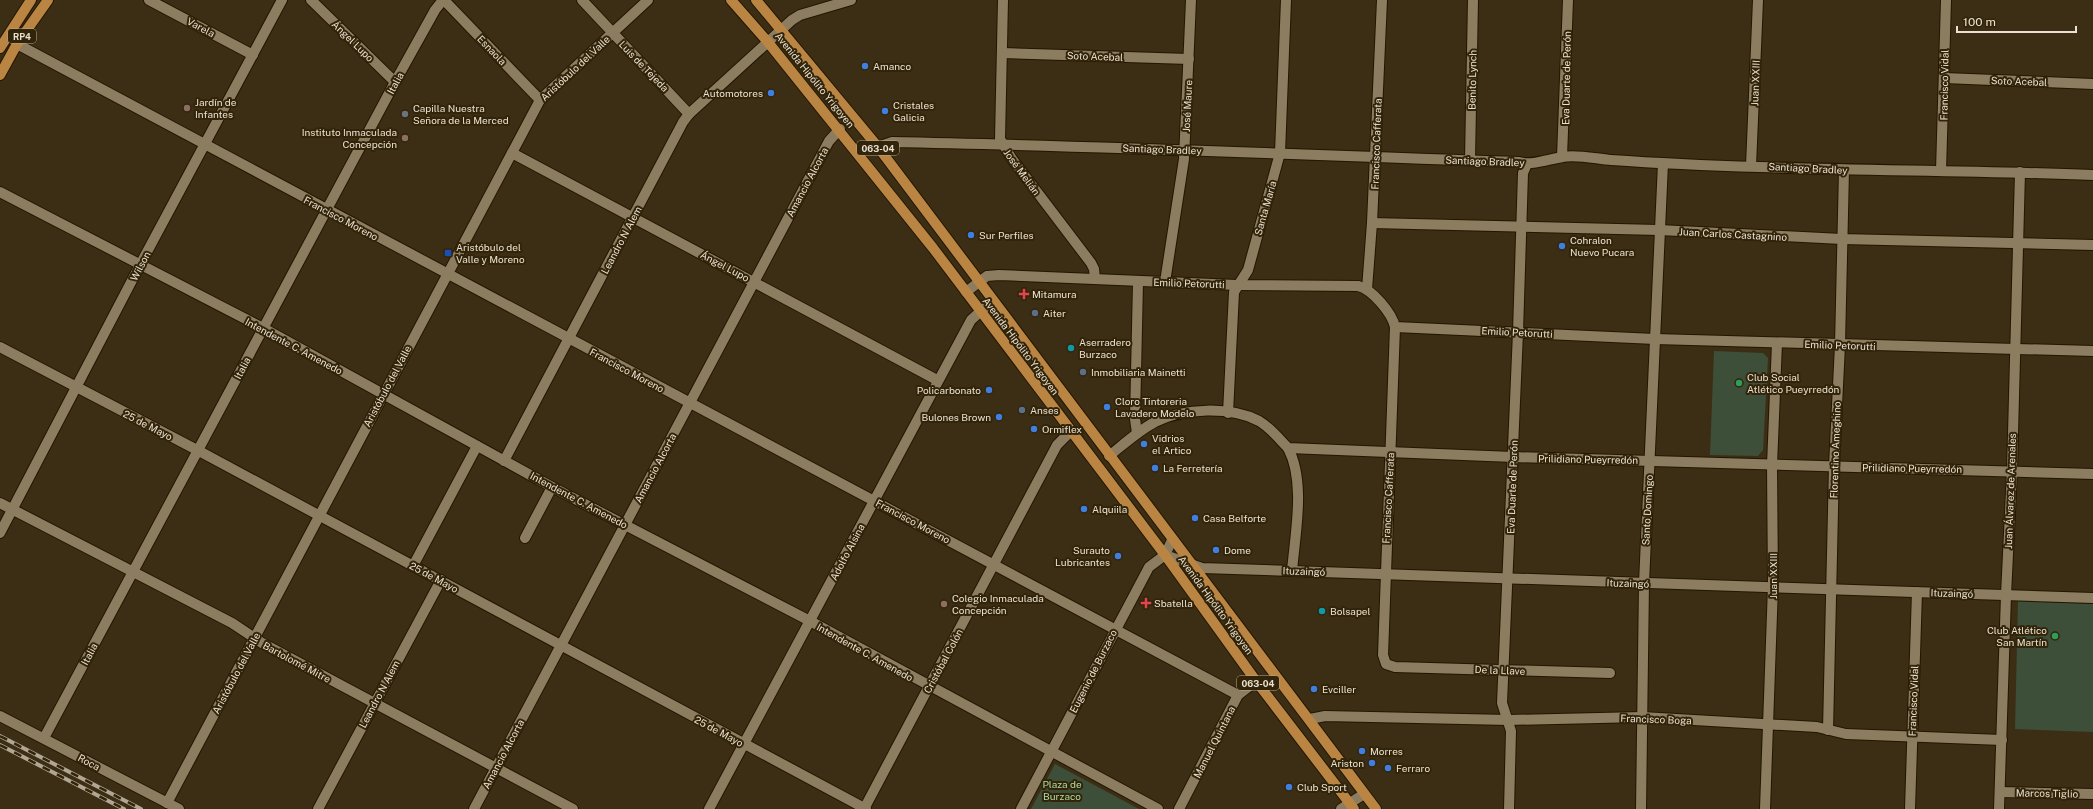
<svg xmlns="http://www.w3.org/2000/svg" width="2093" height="809" font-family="'Public Sans',sans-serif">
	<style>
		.green { fill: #3d4f39 }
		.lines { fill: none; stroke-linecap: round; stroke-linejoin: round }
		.minor-casing { stroke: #231600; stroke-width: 12 }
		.major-casing { stroke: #231600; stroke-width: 12 }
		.minor { stroke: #8c7c60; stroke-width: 10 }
		.major { stroke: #ba8543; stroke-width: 10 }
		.rail-casing { stroke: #b1a694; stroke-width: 4 }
		.rail { stroke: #322409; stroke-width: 2.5; stroke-dasharray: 8; stroke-linecap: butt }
		.shop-dot { fill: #3f7fe0; stroke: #322409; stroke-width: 1.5 }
		.education-dot { fill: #8d6e63; stroke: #322409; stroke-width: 1.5 }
		.worship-dot { fill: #6b7280; stroke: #322409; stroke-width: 1.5 }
		.transit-dot { fill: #1a4fb4; stroke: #322409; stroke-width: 1.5 }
		.health-dot { fill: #e0444e; stroke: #322409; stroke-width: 1.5 }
		.service-dot { fill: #5c6f8a; stroke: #322409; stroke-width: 1.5 }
		.culture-dot { fill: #0f9aa8; stroke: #322409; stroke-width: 1.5 }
		.leisure-dot { fill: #2e9e5b; stroke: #322409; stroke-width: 1.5 }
		.labels { text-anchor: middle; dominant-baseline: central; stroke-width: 4; stroke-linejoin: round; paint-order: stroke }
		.shield { fill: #322409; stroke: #b3a896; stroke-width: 1 }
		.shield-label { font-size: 9px; font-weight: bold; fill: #eae1d2 }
		.street-label { font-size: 10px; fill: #eae1d2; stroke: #322409 }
		.poi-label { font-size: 10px; fill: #eae1d2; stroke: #322409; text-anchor: start }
		.park-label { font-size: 10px; fill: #abdba1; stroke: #322409 }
	</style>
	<rect width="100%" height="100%" fill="#3c2e14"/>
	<g class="green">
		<path d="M1714,351L1763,353L1768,358L1763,450L1758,456L1710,455Z"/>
		<path d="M2018,601L2093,604V732L2015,729Z"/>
		<path d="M1055,764L1139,809H1031Z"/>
	</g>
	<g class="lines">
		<defs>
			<g id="minor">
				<path d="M149,0L253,55"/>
				<path d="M311,0L395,82"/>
				<path d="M444,0L540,100"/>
				<path d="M582,0L689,114"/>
				<path d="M1003,0L1000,139L1012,159L1091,263L1094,269L1095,279"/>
				<path d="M17,44L1238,695"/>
				<path d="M1002,53L1189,59"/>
				<path d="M1944,78L2093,84"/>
				<path d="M878,147L892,142C1101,146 1310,155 1519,162C1532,166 1549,159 1563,157C1576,154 1597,159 1611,160C1771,171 1932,169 2093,175"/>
				<path d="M512,153L937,380"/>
				<path d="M1562,157L1568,0"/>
				<path d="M1470,160L1473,0"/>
				<path d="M1751,166L1758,0"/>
				<path d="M1941,171L1946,0"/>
				<path d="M0,192L263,328L552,487L810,621L1158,809"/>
				<path d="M1372,223L1659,230L1842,239L2093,245"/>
				<path d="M1165,282L1184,159L1191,0"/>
				<path d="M1367,289L1372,223L1382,0"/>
				<path d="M966,292L987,276L999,275L1237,285L1358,286C1372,289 1392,313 1395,327L1655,339L2093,351"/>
				<path d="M1395,327L1383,655L1386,664L1395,667L1610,673"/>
				<path d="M0,347L199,451L866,809"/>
				<path d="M1228,413L1234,292L1248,270L1280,153L1286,0"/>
				<path d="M1137,433L1135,419L1138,282"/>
				<path d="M1288,448C1306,482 1295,534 1292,571"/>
				<path d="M1109,456C1124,444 1138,431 1155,422C1184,408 1230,406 1259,421C1271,428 1279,439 1288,448L1513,457L2093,474"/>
				<path d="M504,461L683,122L689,114L792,20L800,15L851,0"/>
				<path d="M0,503L232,623L262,643L573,809"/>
				<path d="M0,533L140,265L282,0"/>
				<path d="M525,538L552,487"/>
				<path d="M1165,555L1202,568L2093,598"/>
				<path d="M413,566L477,446"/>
				<path d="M0,716L179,809"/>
				<path d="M1310,719L1325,716L1509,720L1642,717L1817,727L1846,734L2002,740"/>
				<path d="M1828,730L1834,466L1840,345L1844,170"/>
				<path d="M44,738L395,82L435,10L443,0"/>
				<path d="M2000,792L2093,794"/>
				<path d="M167,803L540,100L648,0"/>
				<path d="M318,809L441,580"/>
				<path d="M474,809L829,141L840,129"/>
				<path d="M709,809L971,320L992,301"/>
				<path d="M864,809L1057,445L1071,431"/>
				<path d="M1021,809L1149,567L1165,555L1172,540"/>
				<path d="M1179,809L1238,695L1256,681"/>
				<path d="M1341,809L1364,794"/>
				<path d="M1509,809L1511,731L1502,703L1518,332L1523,173L1527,164"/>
				<path d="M1641,809L1644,583L1663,163"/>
				<path d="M1765,809L1773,586L1772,465L1777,343"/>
				<path d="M1910,809L1917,592"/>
				<path d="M1999,809L2006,595L2012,471L2020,172"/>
			</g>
			<g id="major">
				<path d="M731,0L767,41L933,248L1165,555L1256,681L1354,809"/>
				<path d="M756,0L878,147L1376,809"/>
				<path d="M0,48L31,0"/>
				<path d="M0,75L17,44L48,0"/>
			</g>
		</defs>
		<use href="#minor" class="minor-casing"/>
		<use href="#major" class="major-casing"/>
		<use href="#minor" class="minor"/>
		<use href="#major" class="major"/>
		<defs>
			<g id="rail">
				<path d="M0,736L141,809"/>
				<path d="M0,745L124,809"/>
			</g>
		</defs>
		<use href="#rail" class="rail-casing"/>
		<use href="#rail" class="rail"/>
	</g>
	<g class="shop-dot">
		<circle cx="865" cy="66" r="4"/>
		<circle cx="771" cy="93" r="4"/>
		<circle cx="885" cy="111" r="4"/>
		<circle cx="971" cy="235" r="4"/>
		<circle cx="1562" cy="246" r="4"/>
		<circle cx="989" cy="390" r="4"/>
		<circle cx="1107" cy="407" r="4"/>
		<circle cx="999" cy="417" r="4"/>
		<circle cx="1034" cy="429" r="4"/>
		<circle cx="1144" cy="444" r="4"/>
		<circle cx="1155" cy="468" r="4"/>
		<circle cx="1084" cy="509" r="4"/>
		<circle cx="1195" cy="518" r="4"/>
		<circle cx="1216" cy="550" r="4"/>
		<circle cx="1118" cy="556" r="4"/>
		<circle cx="1314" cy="689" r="4"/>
		<circle cx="1362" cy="751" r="4"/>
		<circle cx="1372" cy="763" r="4"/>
		<circle cx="1388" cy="768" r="4"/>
		<circle cx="1289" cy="787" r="4"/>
	</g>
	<g class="education-dot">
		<circle cx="187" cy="108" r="4"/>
		<circle cx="405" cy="138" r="4"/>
		<circle cx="944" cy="604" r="4"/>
	</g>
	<circle class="worship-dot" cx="405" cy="114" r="4"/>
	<rect class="transit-dot" x="444" y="249" width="8" height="8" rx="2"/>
	<g class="health-dot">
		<path d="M1022 288h4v4h4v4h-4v4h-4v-4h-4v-4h4z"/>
		<path d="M1144 597h4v4h4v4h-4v4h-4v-4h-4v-4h4z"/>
	</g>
	<g class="service-dot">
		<circle cx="1035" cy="313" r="4"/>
		<circle cx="1083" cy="372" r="4"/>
		<circle cx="1022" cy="410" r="4"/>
	</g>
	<g class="culture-dot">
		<circle cx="1071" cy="348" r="4"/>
		<circle cx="1322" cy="611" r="4"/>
	</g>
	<g class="leisure-dot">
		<circle cx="1739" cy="383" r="4"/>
		<circle cx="2055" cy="636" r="4"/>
	</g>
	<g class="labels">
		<g class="shield">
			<rect x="8" y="29" width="28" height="14" rx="3"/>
			<rect x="857" y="141" width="42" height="14" rx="3"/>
			<rect x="1237" y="676" width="42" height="14" rx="3"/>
		</g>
		<g class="shield-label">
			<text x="22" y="36">RP4</text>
			<text x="878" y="148">063-04</text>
			<text x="1258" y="683">063-04</text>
		</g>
		<g class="street-label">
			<text transform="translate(201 27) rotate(28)">Varela</text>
			<text transform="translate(353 41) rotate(44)">Ángel Lupo</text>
			<text transform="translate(492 50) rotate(46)">Esnaola</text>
			<text transform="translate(1095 56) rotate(2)">Soto Acebal</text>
			<text transform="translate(644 66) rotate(46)">Luis de Tejeda</text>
			<text transform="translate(575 68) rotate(-43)">Aristóbulo del Valle</text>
			<text transform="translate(1566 78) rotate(-89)">Eva Duarte de Perón</text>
			<text transform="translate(815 80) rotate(51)">Avenida Hipólito Yrigoyen</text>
			<text transform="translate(1472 80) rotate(-89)">Benito Lynch</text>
			<text transform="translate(2019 81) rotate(2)">Soto Acebal</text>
			<text transform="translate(395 83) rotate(-61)">Italia</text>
			<text transform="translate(1755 83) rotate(-88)">Juan XXIII</text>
			<text transform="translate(1944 85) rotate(-89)">Francisco Vidal</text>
			<text transform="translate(1187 106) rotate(-87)">José Maure</text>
			<text transform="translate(1376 144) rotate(-88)">Francisco Cafferata</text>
			<text transform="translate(1162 149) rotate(2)">Santiago Bradley</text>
			<text transform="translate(1485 161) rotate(2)">Santiago Bradley</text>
			<text transform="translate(1808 168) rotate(3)">Santiago Bradley</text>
			<text transform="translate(1022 172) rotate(54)">José Melián</text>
			<text transform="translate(807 182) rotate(-62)">Amancio Alcorta</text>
			<text transform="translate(1265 208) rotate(-74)">Santa María</text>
			<text transform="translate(341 218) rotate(28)">Francisco Moreno</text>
			<text transform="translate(1733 234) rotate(3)">Juan Carlos Castagnino</text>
			<text transform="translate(621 240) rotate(-62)">Leandro N Alem</text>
			<text transform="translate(140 266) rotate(-62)">Wilson</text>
			<text transform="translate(725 266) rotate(28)">Ángel Lupo</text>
			<text transform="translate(1189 283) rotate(2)">Emilio Petorutti</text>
			<text transform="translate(1517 332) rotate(3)">Emilio Petorutti</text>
			<text transform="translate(1840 345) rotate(2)">Emilio Petorutti</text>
			<text transform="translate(294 346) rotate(28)">Intendente C. Amenedo</text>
			<text transform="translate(1021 346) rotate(53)">Avenida Hipólito Yrigoyen</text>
			<text transform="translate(242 368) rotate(-62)">Italia</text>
			<text transform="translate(627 370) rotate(28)">Francisco Moreno</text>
			<text transform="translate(387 386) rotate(-62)">Aristóbulo del Valle</text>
			<text transform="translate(148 425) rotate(27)">25 de Mayo</text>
			<text transform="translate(1835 450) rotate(-88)">Florentino Ameghino</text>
			<text transform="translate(1588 459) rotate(1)">Prilidiano Pueyrredón</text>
			<text transform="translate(655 468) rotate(-62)">Amancio Alcorta</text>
			<text transform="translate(1912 468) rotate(1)">Prilidiano Pueyrredón</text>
			<text transform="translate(1512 487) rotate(-88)">Eva Duarte de Perón</text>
			<text transform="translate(2010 491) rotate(-88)">Juan Álvarez de Arenales</text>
			<text transform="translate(1388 498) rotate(-87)">Francisco Cafferata</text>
			<text transform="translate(579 500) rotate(28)">Intendente C. Amenedo</text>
			<text transform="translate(1647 510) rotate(-87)">Santo Domingo</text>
			<text transform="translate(913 521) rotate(28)">Francisco Moreno</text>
			<text transform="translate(847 552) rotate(-62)">Adolfo Alsina</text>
			<text transform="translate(1304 571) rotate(2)">Ituzaingó</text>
			<text transform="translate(1773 576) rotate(-90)">Juan XXIII</text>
			<text transform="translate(434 577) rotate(28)">25 de Mayo</text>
			<text transform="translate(1628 583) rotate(2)">Ituzaingó</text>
			<text transform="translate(1952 593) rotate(2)">Ituzaingó</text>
			<text transform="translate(1216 605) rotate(54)">Avenida Hipólito Yrigoyen</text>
			<text transform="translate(865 652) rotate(29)">Intendente C. Amenedo</text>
			<text transform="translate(89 654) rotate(-62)">Italia</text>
			<text transform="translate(943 661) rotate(-62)">Cristóbal Colón</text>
			<text transform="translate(297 662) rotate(28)">Bartolomé Mitre</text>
			<text transform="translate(1500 670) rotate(2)">De la Llave</text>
			<text transform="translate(1093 671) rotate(-63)">Eugenio de Burzaco</text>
			<text transform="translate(236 673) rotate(-62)">Aristóbulo del Valle</text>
			<text transform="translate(379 694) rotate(-62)">Leandro N Alem</text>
			<text transform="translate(1913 701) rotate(-88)">Francisco Vidal</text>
			<text transform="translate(1656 719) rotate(2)">Francisco Boga</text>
			<text transform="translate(719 731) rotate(28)">25 de Mayo</text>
			<text transform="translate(1214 742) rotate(-63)">Manuel Quintana</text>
			<text transform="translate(503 754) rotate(-62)">Amancio Alcorta</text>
			<text transform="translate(89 762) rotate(28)">Roca</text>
			<text transform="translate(2047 793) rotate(1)">Marcos Tiglio</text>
		</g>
		<g class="poi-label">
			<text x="873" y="66">Amanco</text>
			<text x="763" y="93" text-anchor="end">Automotores</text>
			<text x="195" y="102">Jardín de<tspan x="195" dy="12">Infantes</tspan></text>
			<text x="893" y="105">Cristales<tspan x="893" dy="12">Galicia</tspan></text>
			<text x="413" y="108">Capilla Nuestra<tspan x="413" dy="12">Señora de la Merced</tspan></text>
			<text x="397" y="132" text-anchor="end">Instituto Inmaculada<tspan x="397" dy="12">Concepción</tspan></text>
			<text x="979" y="235">Sur Perfiles</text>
			<text x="1570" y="240">Cohralon<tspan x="1570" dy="12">Nuevo Pucara</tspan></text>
			<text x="456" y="247">Aristóbulo del<tspan x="456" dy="12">Valle y Moreno</tspan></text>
			<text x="1032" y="294">Mitamura</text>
			<text x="1043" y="313">Aiter</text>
			<text x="1079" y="342">Aserradero<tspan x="1079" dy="12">Burzaco</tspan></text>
			<text x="1091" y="372">Inmobiliaria Mainetti</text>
			<text x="1747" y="377">Club Social<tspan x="1747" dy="12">Atlético Pueyrredón</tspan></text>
			<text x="981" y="390" text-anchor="end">Policarbonato</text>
			<text x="1115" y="401">Cloro Tintoreria<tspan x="1115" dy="12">Lavadero Modelo</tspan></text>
			<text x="1030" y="410">Anses</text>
			<text x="991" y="417" text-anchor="end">Bulones Brown</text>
			<text x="1042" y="429">Ormiflex</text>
			<text x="1152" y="438">Vidrios<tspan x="1152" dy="12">el Artico</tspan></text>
			<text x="1163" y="468">La Ferretería</text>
			<text x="1092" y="509">Alquiila</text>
			<text x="1203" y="518">Casa Belforte</text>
			<text x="1110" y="550" text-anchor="end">Surauto<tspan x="1110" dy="12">Lubricantes</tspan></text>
			<text x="1224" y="550">Dome</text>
			<text x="952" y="598">Colegio Inmaculada<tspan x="952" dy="12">Concepción</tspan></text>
			<text x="1154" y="603">Sbatella</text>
			<text x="1330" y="611">Bolsapel</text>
			<text x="2047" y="630" text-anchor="end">Club Atlético<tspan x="2047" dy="12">San Martín</tspan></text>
			<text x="1322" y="689">Evciller</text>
			<text x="1370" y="751">Morres</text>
			<text x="1364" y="763" text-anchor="end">Ariston</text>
			<text x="1396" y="768">Ferraro</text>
			<text x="1297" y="787">Club Sport</text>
		</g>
		<g class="park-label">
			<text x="1062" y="784">Plaza de<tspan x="1062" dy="12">Burzaco</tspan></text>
		</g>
	</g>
	<path d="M1957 26v6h119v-6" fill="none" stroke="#eae1d2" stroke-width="2"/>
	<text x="1963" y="26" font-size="12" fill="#eae1d2" stroke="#322409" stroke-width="3" paint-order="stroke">100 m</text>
</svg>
